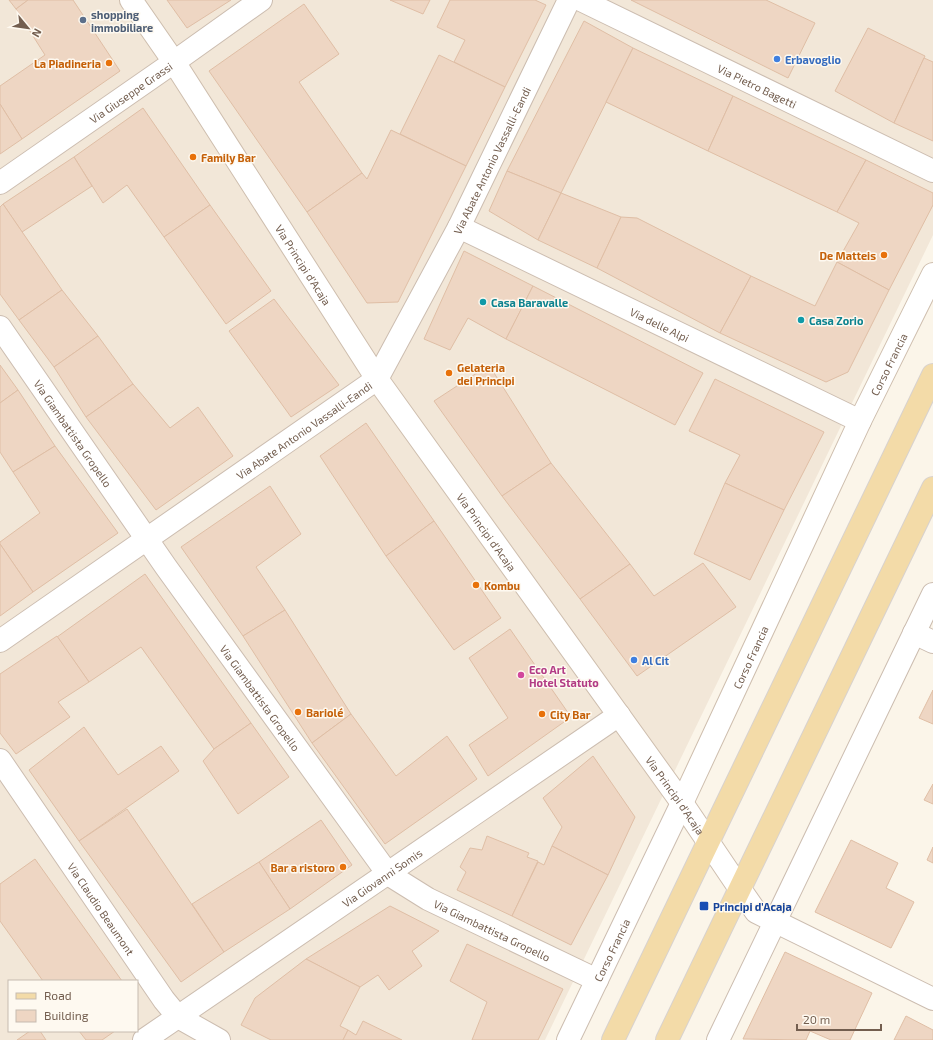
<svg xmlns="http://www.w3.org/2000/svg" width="933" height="1040" font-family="'Exo 2',sans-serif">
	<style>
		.residential { fill: #f2e7d8; fill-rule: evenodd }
		.building { fill: #eed6c3; stroke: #dfbea5 }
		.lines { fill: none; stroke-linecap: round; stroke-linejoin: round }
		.street-casing { stroke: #ccbdb0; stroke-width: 24 }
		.secondary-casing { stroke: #cebeae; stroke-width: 24 }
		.primary-casing { stroke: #d8d2ce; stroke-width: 24 }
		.street { stroke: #fff; stroke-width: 22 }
		.secondary { stroke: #fff; stroke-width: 22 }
		.primary { stroke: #f3dba8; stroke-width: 22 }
		.service-dot { fill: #5c6f8a; stroke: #fef9f0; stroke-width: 1.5 }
		.shop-dot { fill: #3f7fe0; stroke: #fef9f0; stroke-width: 1.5 }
		.food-dot { fill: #e8710a; stroke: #fef9f0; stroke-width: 1.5 }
		.culture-dot { fill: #0f9aa8; stroke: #fef9f0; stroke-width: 1.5 }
		.hotel-dot { fill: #d1479c; stroke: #fef9f0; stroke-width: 1.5 }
		.transit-dot { fill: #1a4fb4; stroke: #fef9f0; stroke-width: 1.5 }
		.labels { text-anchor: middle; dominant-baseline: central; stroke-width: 3; stroke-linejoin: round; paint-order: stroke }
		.service-label { font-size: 11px; font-weight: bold; fill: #4e5e75; stroke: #fef9f0; text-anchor: start }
		.shop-label { font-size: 11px; font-weight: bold; fill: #366cbe; stroke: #fef9f0; text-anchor: start }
		.food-label { font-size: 11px; font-weight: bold; fill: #c56008; stroke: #fef9f0; text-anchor: start }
		.street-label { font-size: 11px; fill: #735e4f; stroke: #fef9f0 }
		.culture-label { font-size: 11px; font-weight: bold; fill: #0d838f; stroke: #fef9f0; text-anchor: start }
		.hotel-label { font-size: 11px; font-weight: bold; fill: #b23c85; stroke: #fef9f0; text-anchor: start }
		.transit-label { font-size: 11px; font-weight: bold; fill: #164399; stroke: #fef9f0; text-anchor: start }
	</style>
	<rect width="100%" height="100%" fill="#fbf5e9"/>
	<path class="residential" d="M0,0H933V235L545,1040H0ZM9,981H137V1031H9Z"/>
	<g class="building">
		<path d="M9,0H28L16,9Z"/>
		<path d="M28,0H73L120,71L22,139L0,104V86L45,55L16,9Z"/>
		<path d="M167,0H231L187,28Z"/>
		<path d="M390,0H430L423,14Z"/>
		<path d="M450,0H535L546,5L505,87L454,62L465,40L437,27Z"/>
		<path d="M631,0H766L815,23L788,78Z"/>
		<path d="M304,4L339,54L299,82L362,173L307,212L209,71Z"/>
		<path d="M584,21L633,48L561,193L507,171Z"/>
		<path d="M868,28L925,56L894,123L835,91Z"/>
		<path d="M633,48L733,96L708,151L606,102Z"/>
		<path d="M439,55L505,87L466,166L400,134Z"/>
		<path d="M924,58L933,62V141L894,123Z"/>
		<path d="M733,96L866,160L837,212L708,151Z"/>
		<path d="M0,104L22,139L0,154Z"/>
		<path d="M143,108L210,205L164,237L127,185L103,203L74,157Z"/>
		<path d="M391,130L466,166L398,302L367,303L307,212L362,173L367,179Z"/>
		<path d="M74,157L92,186L22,232L3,204Z"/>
		<path d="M866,160L933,193V205L889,290L837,262L859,223L837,212Z"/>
		<path d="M507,171L561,193L538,240L489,211Z"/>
		<path d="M561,193L621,217L597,268L538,240Z"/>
		<path d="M3,204L62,290L19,320L0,294V207Z"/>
		<path d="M210,205L271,291L226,324L164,237Z"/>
		<path d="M621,217L637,218L751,276L720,333L597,268Z"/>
		<path d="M464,251L533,286L506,339L468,318L450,350L424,339Z"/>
		<path d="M837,262L889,290L848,372L826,382L720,333L751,276L815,306Z"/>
		<path d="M533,286L703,373L675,425L506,339Z"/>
		<path d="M62,290L98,336L54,367L19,320Z"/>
		<path d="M274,299L339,385L291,417L229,331Z"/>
		<path d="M98,336L133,384L86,417L54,367Z"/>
		<path d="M0,365L18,390L0,403Z"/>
		<path d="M489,365L551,463L502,496L434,401Z"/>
		<path d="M715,379L824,432L784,510L725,483L740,455L689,431Z"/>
		<path d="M133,384L170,428L198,407L233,456L156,510L86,417Z"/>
		<path d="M18,390L55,446L13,472L0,452V403Z"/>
		<path d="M366,423L434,521L386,556L320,456Z"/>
		<path d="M55,446L118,533L33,592L0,544V542L40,513L13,472Z"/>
		<path d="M551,463L630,564L580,599L502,496Z"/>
		<path d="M725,483L784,510L750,580L694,554Z"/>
		<path d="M270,486L301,534L256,567L285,610L243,636L181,547Z"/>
		<path d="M434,521L501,618L454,650L386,556Z"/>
		<path d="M0,544L33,592L0,616Z"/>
		<path d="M703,563L736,607L637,676L580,599L630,564L654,596Z"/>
		<path d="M145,574L251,723L214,749L141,647L89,682L57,637Z"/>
		<path d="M285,610L351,714L312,743L243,636Z"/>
		<path d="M510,629L571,717L488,776L469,745L508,718L469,658Z"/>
		<path d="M57,636L89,682L58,702L70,717L16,754L0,733V674Z"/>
		<path d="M933,690V724L919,718Z"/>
		<path d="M351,714L396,776L447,736L477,779L385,844L312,743Z"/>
		<path d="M251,723L289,777L238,814L203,761L214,749Z"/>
		<path d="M84,727L118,775L161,746L179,771L79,841L29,770Z"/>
		<path d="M593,756L635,817L608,875L552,846L562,827L543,798Z"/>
		<path d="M933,784V804L924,800Z"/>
		<path d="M127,809L224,952L181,982L79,841Z"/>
		<path d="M321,820L352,865L290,909L259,862Z"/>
		<path d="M487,836L529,853L527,857L538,861L512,916L457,890L466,872L460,867L470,848L482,850Z"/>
		<path d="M851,840L898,863L886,888L914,902L891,948L815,912Z"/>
		<path d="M552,846L608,875L571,945L512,916L538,862L544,865Z"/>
		<path d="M933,847V863L927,860Z"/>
		<path d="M35,859L122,981H43L0,921V884Z"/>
		<path d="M259,862L290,909L224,952L192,904Z"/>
		<path d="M390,906L439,931L412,951L422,966L389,990L378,975L360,987L306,959Z"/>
		<path d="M467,944L563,989L538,1040H472L487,1002L450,981Z"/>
		<path d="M785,952L872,993L850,1040H831L810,1031L806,1040L743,1039Z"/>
		<path d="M306,959L360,987L340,1026L348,1030L343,1040H271L241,1025L255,998Z"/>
		<path d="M906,1016L933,1030V1040H894Z"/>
		<path d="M363,1021L402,1040H343L348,1030L356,1035Z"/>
		<path d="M30,1031H40L46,1040H17Z"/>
		<path d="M79,1031H115L102,1040H86Z"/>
	</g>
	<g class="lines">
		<defs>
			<g id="street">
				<path id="s1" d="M581,0L933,171"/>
				<path id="s2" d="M0,183L174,62L261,0"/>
				<path id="s3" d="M459,227L860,421"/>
				<path id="s4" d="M0,327L166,567L388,874L428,899L597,980"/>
				<path d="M914,633L933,642"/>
				<path id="s5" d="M0,641L377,379L459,227L569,0"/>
				<path id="s6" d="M0,760L164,1000L178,1017L219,1040"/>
				<path d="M740,889L756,912L933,999"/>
				<path id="s7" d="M144,1040L619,715"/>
				<path id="s8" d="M568,1040L682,803"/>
				<path d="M718,1040L933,594"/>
			</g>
			<g id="secondary">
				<path id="s9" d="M131,0L174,62L377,379L682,803L740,889"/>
				<path id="s10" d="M682,803L860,421L933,274"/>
			</g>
			<g id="primary">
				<path d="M613,1040L933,375"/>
				<path d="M667,1040L933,488"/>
			</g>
		</defs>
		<use href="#street" class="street-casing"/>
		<use href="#secondary" class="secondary-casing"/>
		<use href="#primary" class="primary-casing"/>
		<use href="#street" class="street"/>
		<use href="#secondary" class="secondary"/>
		<use href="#primary" class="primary"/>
	</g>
	<circle class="service-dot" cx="83" cy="20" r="4"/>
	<g class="shop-dot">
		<circle cx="777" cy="59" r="4"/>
		<circle cx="634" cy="660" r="4"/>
	</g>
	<g class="food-dot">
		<circle cx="109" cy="63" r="4"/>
		<circle cx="193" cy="157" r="4"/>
		<circle cx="884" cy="255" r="4"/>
		<circle cx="449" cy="373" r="4"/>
		<circle cx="476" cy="585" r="4"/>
		<circle cx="298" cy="712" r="4"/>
		<circle cx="542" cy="714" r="4"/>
		<circle cx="343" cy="867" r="4"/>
	</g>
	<g class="culture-dot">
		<circle cx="483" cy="302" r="4"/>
		<circle cx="801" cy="320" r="4"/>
	</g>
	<circle class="hotel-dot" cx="521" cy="675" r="4"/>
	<rect class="transit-dot" x="699" y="901" width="10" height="10" rx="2"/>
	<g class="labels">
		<g class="service-label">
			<text x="91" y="14">shopping<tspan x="91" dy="13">immobiliare</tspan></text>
		</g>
		<g class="shop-label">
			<text x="785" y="59">Erbavoglio</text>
			<text x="642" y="660">Al Cit</text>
		</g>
		<g class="food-label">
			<text x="101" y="63" text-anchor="end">La Piadineria</text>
			<text x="201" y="157">Family Bar</text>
			<text x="876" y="255" text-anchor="end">De Matteis</text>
			<text x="457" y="367">Gelateria<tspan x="457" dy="13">dei Principi</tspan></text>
			<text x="484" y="585">Kombu</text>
			<text x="306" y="712">Bariolé</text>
			<text x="550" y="714">City Bar</text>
			<text x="335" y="867" text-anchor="end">Bar a ristoro</text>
		</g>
		<g class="street-label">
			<text stroke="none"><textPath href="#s1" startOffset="196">Via Pietro Bagetti</textPath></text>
			<text stroke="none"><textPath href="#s2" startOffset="159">Via Giuseppe Grassi</textPath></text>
			<text stroke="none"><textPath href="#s5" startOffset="706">Via Abate Antonio Vassalli-Eandi</textPath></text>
			<text stroke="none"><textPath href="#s9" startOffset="316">Via Principi d'Acaja</textPath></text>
			<text stroke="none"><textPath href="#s3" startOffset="223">Via delle Alpi</textPath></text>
			<text stroke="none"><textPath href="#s10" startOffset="485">Corso Francia</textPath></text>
			<text stroke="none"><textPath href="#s5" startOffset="370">Via Abate Antonio Vassalli-Eandi</textPath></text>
			<text stroke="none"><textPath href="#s4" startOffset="129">Via Giambattista Gropello</textPath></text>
			<text stroke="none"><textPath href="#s9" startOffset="640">Via Principi d'Acaja</textPath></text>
			<text stroke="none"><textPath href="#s10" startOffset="161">Corso Francia</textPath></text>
			<text stroke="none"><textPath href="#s4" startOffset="453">Via Giambattista Gropello</textPath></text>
			<text stroke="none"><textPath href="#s9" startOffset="964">Via Principi d'Acaja</textPath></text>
			<text stroke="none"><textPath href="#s7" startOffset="288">Via Giovanni Somis</textPath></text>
			<text stroke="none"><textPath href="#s6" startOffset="180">Via Claudio Beaumont</textPath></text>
			<text stroke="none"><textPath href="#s4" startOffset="789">Via Giambattista Gropello</textPath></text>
			<text stroke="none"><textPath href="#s8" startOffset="100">Corso Francia</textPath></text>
		</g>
		<g class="culture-label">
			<text x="491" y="302">Casa Baravalle</text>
			<text x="809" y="320">Casa Zorio</text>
		</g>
		<g class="hotel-label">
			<text x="529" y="669">Eco Art<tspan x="529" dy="13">Hotel Statuto</tspan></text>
		</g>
		<g class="transit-label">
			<text x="713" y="906">Principi d'Acaja</text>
		</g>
	</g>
	<rect x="8" y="980" width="130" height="52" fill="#fef9f0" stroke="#c6bbb0"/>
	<rect x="16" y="993" width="20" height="6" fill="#f3dba8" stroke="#c6bbb0"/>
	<text x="44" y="1000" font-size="12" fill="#735e4f">Road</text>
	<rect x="16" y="1010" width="20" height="12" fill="#eed6c3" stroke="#c6bbb0"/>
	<text x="44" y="1020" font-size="12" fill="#735e4f">Building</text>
	<g transform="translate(28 28) rotate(119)" stroke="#fef9f0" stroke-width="3" paint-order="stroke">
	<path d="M0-3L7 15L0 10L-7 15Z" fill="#735e4f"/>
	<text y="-6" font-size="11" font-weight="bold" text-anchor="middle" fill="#735e4f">N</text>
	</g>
	<path d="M797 1024v6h84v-6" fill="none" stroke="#735e4f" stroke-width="2"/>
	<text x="803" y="1024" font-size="12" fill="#735e4f" stroke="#fef9f0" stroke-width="3" paint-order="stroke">20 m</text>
</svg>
